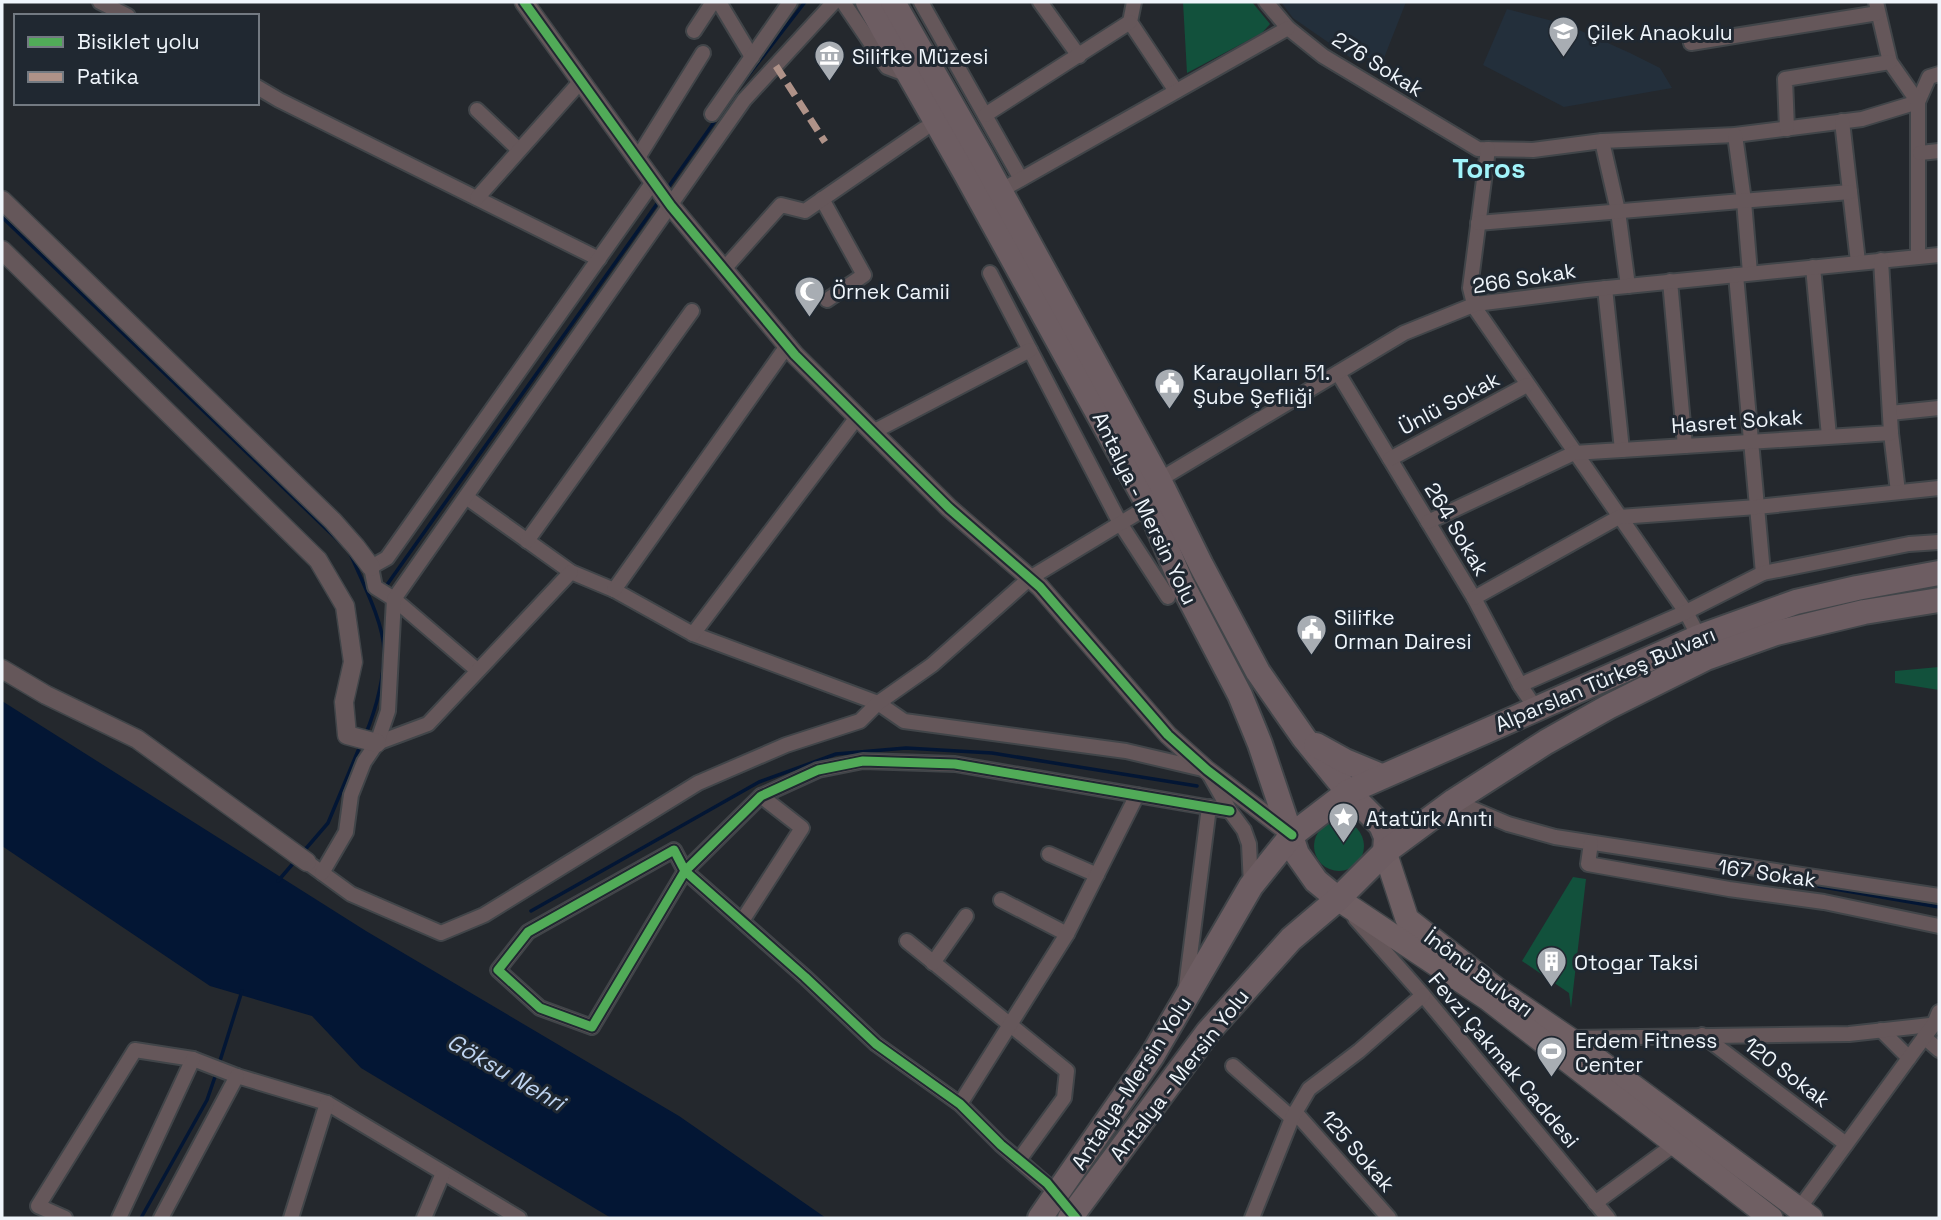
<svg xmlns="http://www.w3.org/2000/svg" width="1941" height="1220" font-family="'Space Grotesk',sans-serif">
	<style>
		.built { fill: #232f3b }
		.green { fill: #12513c }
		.water { fill: #031634 }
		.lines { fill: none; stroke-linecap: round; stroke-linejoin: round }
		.stream { stroke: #031634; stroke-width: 3.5 }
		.minor-casing { stroke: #414549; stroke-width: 18 }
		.tertiary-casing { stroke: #414549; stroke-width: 21 }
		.primary-casing { stroke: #414549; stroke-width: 26 }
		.trunk-casing { stroke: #414549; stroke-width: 28 }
		.minor { stroke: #65575a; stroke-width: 14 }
		.tertiary { stroke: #65575a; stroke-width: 18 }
		.primary { stroke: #6f5f63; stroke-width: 23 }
		.trunk { stroke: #6d5d62; stroke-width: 24 }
		.quiet { stroke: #af9288; stroke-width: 7; stroke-dasharray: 14 7; stroke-linecap: butt }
		.cycleway-casing { stroke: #202831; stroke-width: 13 }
		.cycleway { stroke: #51ab58; stroke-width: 9 }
		.labels { text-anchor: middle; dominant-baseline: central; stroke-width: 6; stroke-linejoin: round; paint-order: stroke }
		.poi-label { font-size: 21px; fill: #eff5fb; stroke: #202831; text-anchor: start }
		.street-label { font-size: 21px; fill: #eff5fb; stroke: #202831 }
		.water-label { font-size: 23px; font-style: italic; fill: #bed4f1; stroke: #202831 }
		.district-label { font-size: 28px; font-weight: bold; fill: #a1f3fa; stroke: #202831 }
	</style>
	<rect width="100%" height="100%" fill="#24282d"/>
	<g class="built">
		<path d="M1281,2H1406L1384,58H1351L1293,18Z"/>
		<path d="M1507,9L1568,25L1630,53L1660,68L1672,88L1564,107L1483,65Z"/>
	</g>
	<g class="green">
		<path d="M1183,2H1252L1270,24L1262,33L1187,73Z"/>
		<path d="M1939,667V690L1895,683V671Z"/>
		<circle cx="1339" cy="846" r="25"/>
		<path d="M1573,877L1586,879L1571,1008L1569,993L1522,961Z"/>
	</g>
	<path class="water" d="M2,701L366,931L679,1116L826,1218H611L361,1068L312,1016L210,986L2,846Z"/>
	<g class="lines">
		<g class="stream">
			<path d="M740,86L805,2"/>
			<path d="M667,189L717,118"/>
			<path d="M2,217L343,545"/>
			<path d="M350,553C361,579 384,623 384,651C384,680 376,709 365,736"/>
			<path d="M384,589L659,201"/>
			<path d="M303,852L328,823L360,746"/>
			<path d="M278,881L296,860"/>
			<path d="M1806,884L1939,907"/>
			<path d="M531,911L759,782L836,754L906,748L992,753L1197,786"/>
			<path d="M219,1064L242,991"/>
			<path d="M141,1218L207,1100L217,1071"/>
		</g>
		<defs>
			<g id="minor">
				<path d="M100,2L128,16"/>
				<path d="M719,2L752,57"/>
				<path d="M843,2L887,67L908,75"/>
				<path d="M921,2L1021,179"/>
				<path d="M1040,2L1079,56"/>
				<path d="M1134,2L1130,22L1176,91"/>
				<path d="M1266,2L1288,28L1323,56L1478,149L1533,150L1602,141L1735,135L1862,119L1918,102L1929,77L1939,74"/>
				<path d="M1876,2L1890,62L1918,102V256"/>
				<path d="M694,31L713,2"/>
				<path d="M1691,43L1878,13"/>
				<path d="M257,87L279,100L599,259"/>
				<path d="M477,110L519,150"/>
				<path d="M712,114L790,2"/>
				<path d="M985,115L1130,22"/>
				<path d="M1842,121L1858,262"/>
				<path d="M1787,129L1785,79L1890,62"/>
				<path d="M1735,135L1744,201L1750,273"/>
				<path d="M1602,141L1618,211L1628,286"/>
				<path d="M1488,149L1470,288L1475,308L1686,612L1699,637"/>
				<path d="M1920,153L1939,151"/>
				<path d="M637,159L703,53"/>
				<path d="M1000,191L1288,28"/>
				<path d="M477,198L581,81"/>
				<path d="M822,199L864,275L827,300"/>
				<path d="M1478,223L1850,192"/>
				<path d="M1813,267L1829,436"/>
				<path d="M724,269L781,205L805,211L924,129"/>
				<path d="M990,273L1120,523L1168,597"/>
				<path d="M1736,275L1763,573"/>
				<path d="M1670,281L1685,446"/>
				<path d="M1605,288L1622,450"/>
				<path d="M1338,373L1474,598L1520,685L1536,709"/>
				<path d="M1890,413L1939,408"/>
				<path d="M873,432L1030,350"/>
				<path d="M1891,433L1898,492"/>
				<path d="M1390,459L1527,385"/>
				<path d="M1159,480L1404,333L1476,304L1587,290L1939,255"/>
				<path d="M466,497L571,572L614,590L693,634L878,703L904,721L1126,751L1207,770L1230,811L1244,830L1249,844L1251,885"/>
				<path d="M1428,522L1574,453L1891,433L1881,260"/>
				<path d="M527,541L692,311"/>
				<path d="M614,590L787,346"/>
				<path d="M1474,598L1619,517L1757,507L1939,488"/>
				<path d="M693,634L858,416"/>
				<path d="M477,670L394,599L375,587L371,567L387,558L653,182"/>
				<path d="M1520,685L1686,612L1763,573L1909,544L1939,542"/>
				<path d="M377,743L428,724L571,572"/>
				<path d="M1454,801L1508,824L1555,837L1939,896"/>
				<path d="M1591,843L1588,864L1729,889L1824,902L1939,926"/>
				<path d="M1049,854L1097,875"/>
				<path d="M307,862L351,894L441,933L484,915L698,783L786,745L860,721L878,703L932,665L1030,578L1149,506"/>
				<path d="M322,873L346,832L351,795L364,762L377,743L388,711L394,599L744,100L834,2"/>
				<path d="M1001,900L1067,934"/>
				<path d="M1355,918L1423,995L1608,1218"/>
				<path d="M742,921L802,828L761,796"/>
				<path d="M907,941L1067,1071L1064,1098L1019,1160"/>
				<path d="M933,963L966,916"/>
				<path d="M1186,987L1209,807"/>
				<path d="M1881,1030L1909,1058"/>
				<path d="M1702,1035L1846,1144"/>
				<path d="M1924,1037L1939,1050"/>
				<path d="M1570,1038L1849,1034L1939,1024"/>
				<path d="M1233,1066L1292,1118"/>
				<path d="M960,1104L1067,934L1137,795"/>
				<path d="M1295,1112L1389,1218"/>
				<path d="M1052,1189L1001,1145L960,1104L876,1044L805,977L685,871L674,850L528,932L498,970L540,1008L592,1027L685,871L761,796L818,770L863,761L955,764L1230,811"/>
				<path d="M1595,1203L1675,1144"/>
				<path d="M1796,1213L1909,1058L1934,1024L1939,1012"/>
				<path d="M65,1218L38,1206L135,1050L193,1059L237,1076L327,1103L519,1218"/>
				<path d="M119,1218L193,1059"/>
				<path d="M161,1218L237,1076"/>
				<path d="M291,1218L327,1103"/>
				<path d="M424,1218L443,1173"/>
				<path d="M1252,1218L1292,1118L1309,1089L1359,1051L1423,995"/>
			</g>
			<g id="tertiary">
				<path d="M524,2L671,206L795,355L949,508L1040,587L1168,735L1207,770L1292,835"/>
				<path d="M2,200L333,521L356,547L371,567"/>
				<path d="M2,250L318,560L345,606L353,662L344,702L347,735L377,743"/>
				<path d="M2,669L46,695L137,739L307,862"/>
			</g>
			<g id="primary">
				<path d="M1385,852L1407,919L1499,991L1568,1038L1811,1218"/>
				<path d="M1338,899L1488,999L1771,1218"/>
			</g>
			<g id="trunk">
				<path d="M868,2L966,174L1149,506L1181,582L1240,695L1260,744L1297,854L1316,881L1338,899"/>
				<path d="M893,2L981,156L1159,480L1201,565L1258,672L1304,738L1348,792L1381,825L1386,837L1385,852"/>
				<path d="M1316,745L1345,761L1381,776"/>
				<path d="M1040,1218L1152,1056L1251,886L1292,835L1348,792L1699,637L1796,602L1857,588L1939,573"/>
				<path d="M1070,1218L1208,1032L1291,939L1338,899L1385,852L1454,801L1546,742L1608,707L1706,658L1776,633L1864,612L1939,600"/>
			</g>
		</defs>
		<use href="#minor" class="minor-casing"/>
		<use href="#tertiary" class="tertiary-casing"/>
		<use href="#primary" class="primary-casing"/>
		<use href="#trunk" class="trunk-casing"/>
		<use href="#minor" class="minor"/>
		<use href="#tertiary" class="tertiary"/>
		<use href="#primary" class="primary"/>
		<use href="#trunk" class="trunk"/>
		<path class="quiet" d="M776,66L825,142"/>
		<defs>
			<g id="cycleway">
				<path d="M524,2L671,206L795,355L949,508L1040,587L1168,735L1207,770L1292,835"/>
				<path d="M1076,1218L1047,1183L1001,1145L960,1104L876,1044L805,977L685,871L674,850L528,932L498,970L540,1008L592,1027L685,871L761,796L818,770L863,761L955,764L1230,811"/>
			</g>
		</defs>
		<use href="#cycleway" class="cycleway-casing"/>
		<use href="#cycleway" class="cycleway"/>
	</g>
	<defs>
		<symbol id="school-pin" viewBox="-11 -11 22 30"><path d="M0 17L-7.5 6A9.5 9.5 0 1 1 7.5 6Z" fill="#a8adb3" stroke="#202831"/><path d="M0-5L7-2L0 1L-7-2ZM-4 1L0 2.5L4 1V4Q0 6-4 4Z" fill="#fff"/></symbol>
		<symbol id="museum-pin" viewBox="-11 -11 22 30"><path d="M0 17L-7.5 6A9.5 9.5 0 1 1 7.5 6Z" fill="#a8adb3" stroke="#202831"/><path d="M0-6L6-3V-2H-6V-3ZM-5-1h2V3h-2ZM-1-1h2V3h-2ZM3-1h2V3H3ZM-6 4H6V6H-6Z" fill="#fff"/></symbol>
		<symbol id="mosque-pin" viewBox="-11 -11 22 30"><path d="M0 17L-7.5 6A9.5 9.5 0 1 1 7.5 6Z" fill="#a8adb3" stroke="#202831"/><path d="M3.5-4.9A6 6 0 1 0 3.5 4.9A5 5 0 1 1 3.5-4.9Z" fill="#fff"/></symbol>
		<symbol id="civic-pin" viewBox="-11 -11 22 30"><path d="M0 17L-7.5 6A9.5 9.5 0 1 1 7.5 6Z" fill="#a8adb3" stroke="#202831"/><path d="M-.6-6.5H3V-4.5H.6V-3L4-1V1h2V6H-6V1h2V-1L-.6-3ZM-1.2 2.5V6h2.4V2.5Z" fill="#fff"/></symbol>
		<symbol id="sight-pin" viewBox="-11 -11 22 30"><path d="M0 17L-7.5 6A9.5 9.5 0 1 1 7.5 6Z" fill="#a8adb3" stroke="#202831"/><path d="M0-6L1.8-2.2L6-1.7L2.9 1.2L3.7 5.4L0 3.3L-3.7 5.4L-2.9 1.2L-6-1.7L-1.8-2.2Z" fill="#fff"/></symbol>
		<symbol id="building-pin" viewBox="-11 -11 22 30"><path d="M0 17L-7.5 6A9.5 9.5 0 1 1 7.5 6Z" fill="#a8adb3" stroke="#202831"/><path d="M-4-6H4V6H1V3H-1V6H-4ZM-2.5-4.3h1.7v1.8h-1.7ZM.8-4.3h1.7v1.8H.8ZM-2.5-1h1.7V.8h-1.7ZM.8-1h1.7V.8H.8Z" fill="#fff"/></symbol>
		<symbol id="stadium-pin" viewBox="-11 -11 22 30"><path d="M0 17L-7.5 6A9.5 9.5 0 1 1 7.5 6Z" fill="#a8adb3" stroke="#202831"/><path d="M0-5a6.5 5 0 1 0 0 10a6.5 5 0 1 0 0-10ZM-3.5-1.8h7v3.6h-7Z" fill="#fff"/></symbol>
	</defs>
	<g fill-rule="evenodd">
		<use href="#school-pin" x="1546" y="14" width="35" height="47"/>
		<use href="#museum-pin" x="812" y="38" width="35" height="47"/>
		<use href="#mosque-pin" x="792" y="274" width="35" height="47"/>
		<use href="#civic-pin" x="1152" y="366" width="35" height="47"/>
		<use href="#civic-pin" x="1294" y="612" width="35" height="47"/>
		<use href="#sight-pin" x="1326" y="800" width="35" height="47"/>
		<use href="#building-pin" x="1534" y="944" width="35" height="47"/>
		<use href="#stadium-pin" x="1534" y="1034" width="35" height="47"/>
	</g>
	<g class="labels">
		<g class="poi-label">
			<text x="1587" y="32">Çilek Anaokulu</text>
			<text x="852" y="56">Silifke Müzesi</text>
			<text x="832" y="291">Örnek Camii</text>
			<text x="1193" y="372">Karayolları 51.<tspan x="1193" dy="24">Şube Şefliği</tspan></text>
			<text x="1334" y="617">Silifke<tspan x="1334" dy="24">Orman Dairesi</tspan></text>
			<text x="1366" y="818">Atatürk Anıtı</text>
			<text x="1574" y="962">Otogar Taksi</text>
			<text x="1575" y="1040">Erdem Fitness<tspan x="1575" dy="24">Center</tspan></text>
		</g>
		<g class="street-label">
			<text transform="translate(1378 64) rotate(32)">276 Sokak</text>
			<text transform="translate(1524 278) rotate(-9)">266 Sokak</text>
			<text transform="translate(1449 403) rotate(-28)">Ünlü Sokak</text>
			<text transform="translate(1737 421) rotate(-4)">Hasret Sokak</text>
			<text transform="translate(1145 508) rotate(64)">Antalya - Mersin Yolu</text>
			<text transform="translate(1457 529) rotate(59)">264 Sokak</text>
			<text transform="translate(1605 679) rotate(-23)">Alparslan Türkeş Bulvarı</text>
			<text transform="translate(1767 873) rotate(8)">167 Sokak</text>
			<text transform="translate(1479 973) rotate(37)">İnönü Bulvarı</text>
			<text transform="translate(1504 1060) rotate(50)">Fevzi Çakmak Caddesi</text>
			<text transform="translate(1787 1072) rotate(37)">120 Sokak</text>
			<text transform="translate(1179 1075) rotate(-52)">Antalya - Mersin Yolu</text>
			<text transform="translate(1131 1083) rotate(-57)">Antalya-Mersin Yolu</text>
			<text transform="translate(1358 1151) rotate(49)">125 Sokak</text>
		</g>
		<g class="water-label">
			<text transform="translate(506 1072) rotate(30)">Göksu Nehri</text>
		</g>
		<g class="district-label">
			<text x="1489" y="168">Toros</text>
		</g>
	</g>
	<rect width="1941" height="1220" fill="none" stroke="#eff5fb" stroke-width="7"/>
	<rect x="14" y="14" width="245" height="91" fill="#202831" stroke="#737a82" stroke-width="2"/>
	<rect x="28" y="37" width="35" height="10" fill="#51ab58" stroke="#737a82" stroke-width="2"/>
	<text x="77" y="49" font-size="21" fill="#eff5fb">Bisiklet yolu</text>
	<rect x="28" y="72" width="35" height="10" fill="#af9288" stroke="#737a82" stroke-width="2"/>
	<text x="77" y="84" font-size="21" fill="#eff5fb">Patika</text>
</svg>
